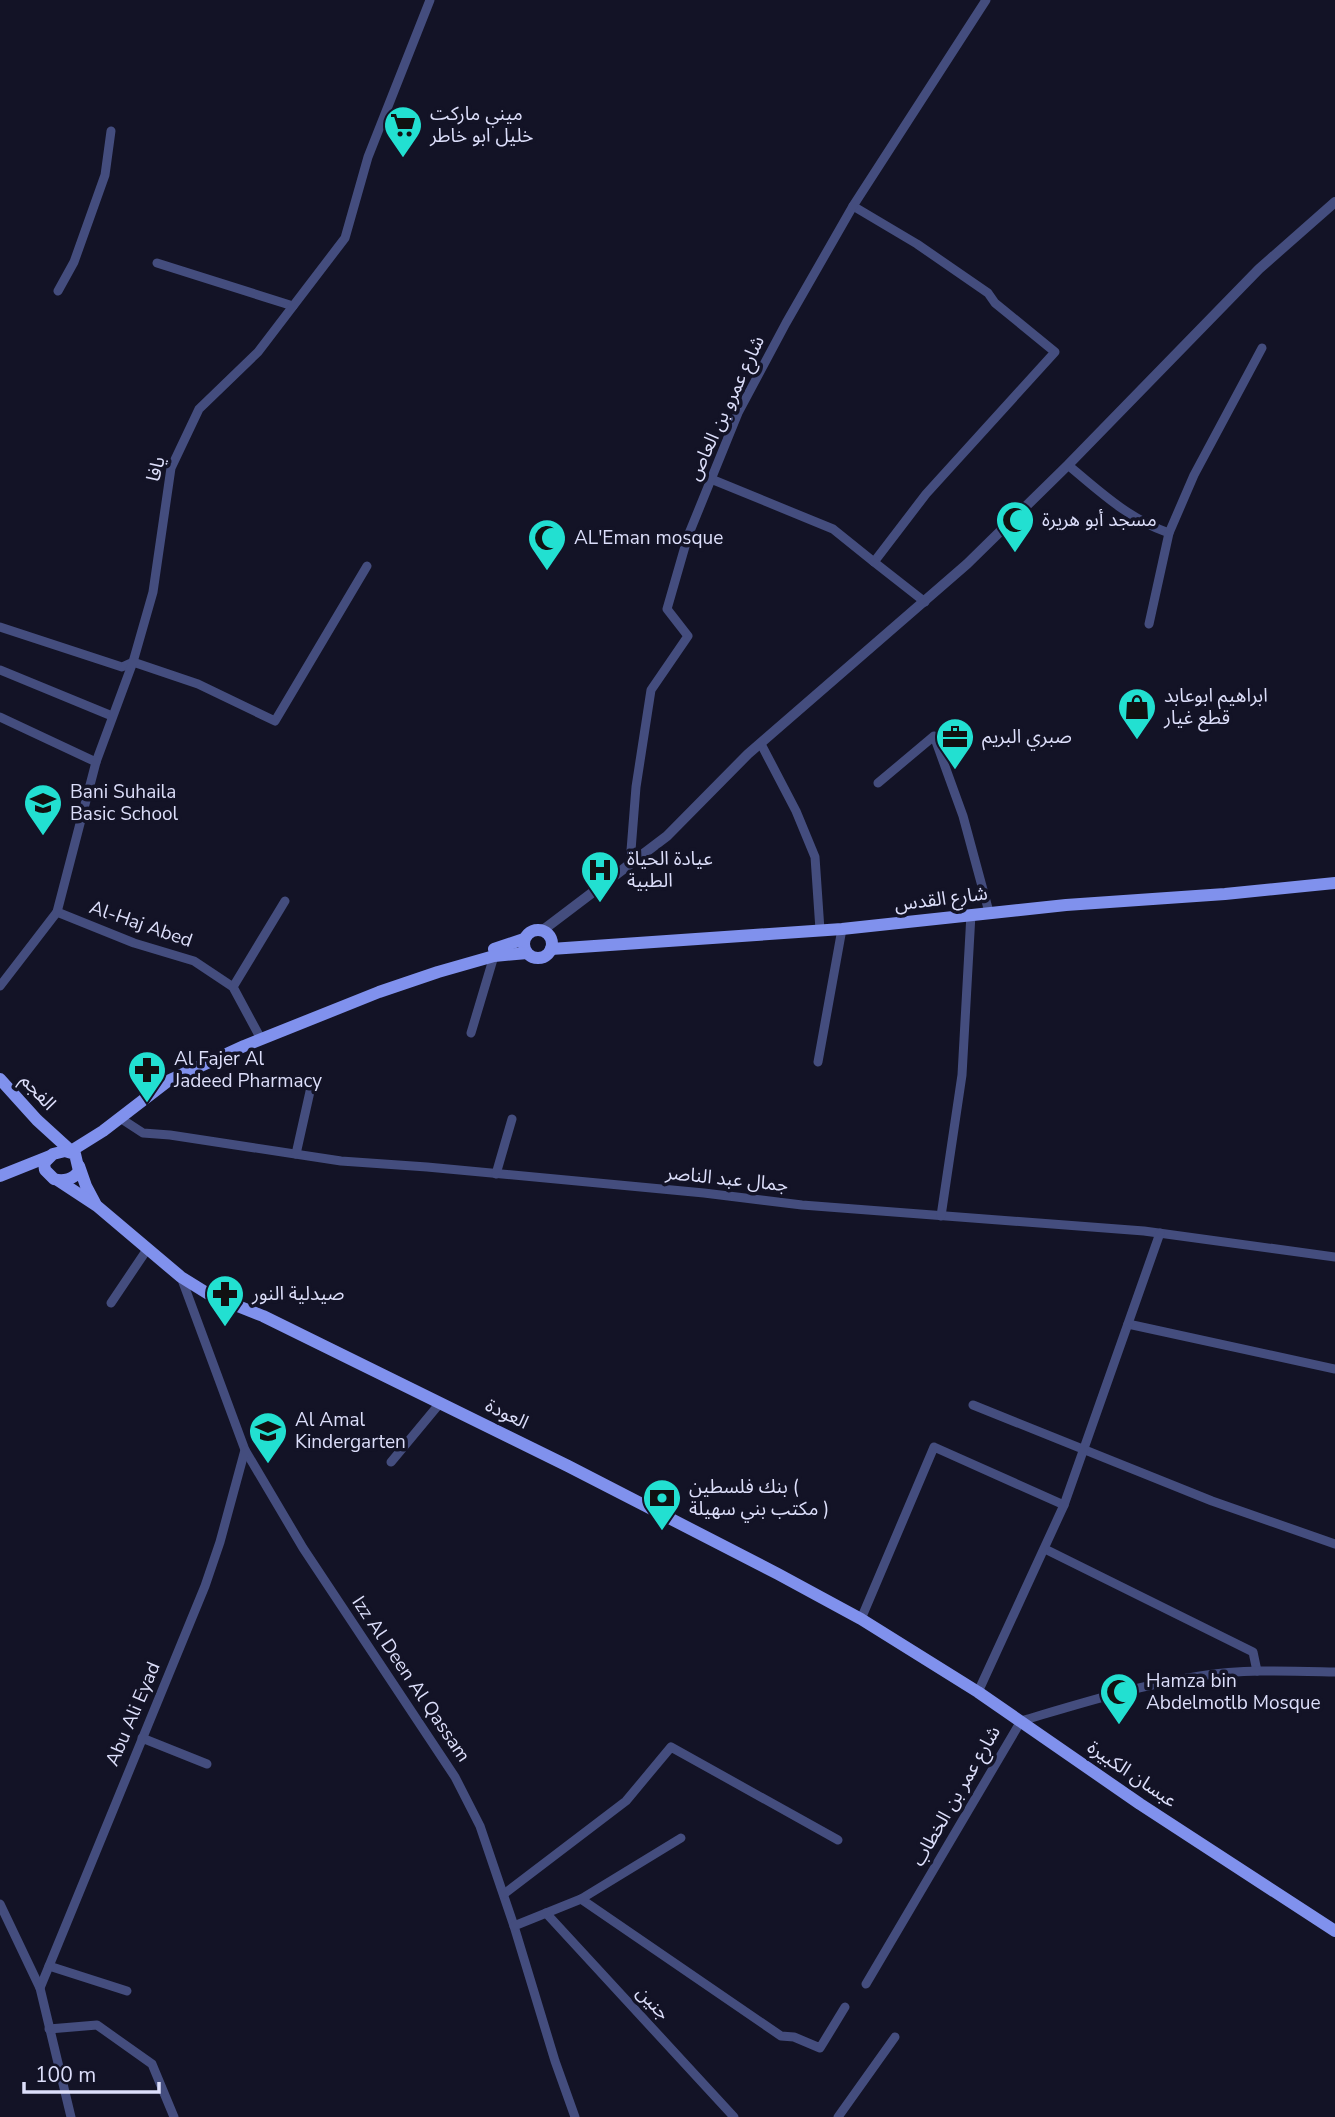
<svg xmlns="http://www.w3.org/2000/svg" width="1335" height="2117" font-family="'Nunito Sans','Noto Sans Arabic',sans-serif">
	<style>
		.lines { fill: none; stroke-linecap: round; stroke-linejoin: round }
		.minor { stroke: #444d7e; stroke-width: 9 }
		.tertiary { stroke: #444d7e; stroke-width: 10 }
		.secondary { stroke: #8091ed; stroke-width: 12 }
		.labels { text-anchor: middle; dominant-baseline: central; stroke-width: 7; stroke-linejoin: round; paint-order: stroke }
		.poi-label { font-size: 19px; fill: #dcdefa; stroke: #131326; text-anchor: start }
		.street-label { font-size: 19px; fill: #dcdefa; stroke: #131326 }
	</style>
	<rect width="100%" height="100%" fill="#131326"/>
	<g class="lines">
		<g class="minor">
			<path d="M853,206L917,244L988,293L995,303L1055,352L926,494L874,562L925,602"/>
			<path d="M157,263L293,306"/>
			<path d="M58,291L74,262L105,175L111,131"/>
			<path d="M1068,465C1100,492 1129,519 1169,533"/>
			<path d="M711,479L833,529L874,562"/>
			<path d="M1149,624L1169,533L1194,475L1262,348"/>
			<path d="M0,627L122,667L133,662L198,684L275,721L367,566"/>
			<path d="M0,670L112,716"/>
			<path d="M0,717L96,762"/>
			<path d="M761,744L796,811L815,857L820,930"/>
			<path d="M878,783L934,736L963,816L989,912"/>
			<path d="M630,863L636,787L651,690L688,636L667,609L688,536L738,413L786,323L853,206L986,0"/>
			<path d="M57,912L134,943L194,961L233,987L261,1039"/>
			<path d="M0,986L57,912L96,762L133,662L153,592L171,468L199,409L258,352L345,238L368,157L430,0"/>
			<path d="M233,987L285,901"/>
			<path d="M471,1033L494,956"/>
			<path d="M818,1062L842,929"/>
			<path d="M120,1118L143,1133L170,1135L341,1161L427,1167L704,1193L802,1205L1144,1231L1335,1257"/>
			<path d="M296,1154L311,1087"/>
			<path d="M496,1174L512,1119"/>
			<path d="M941,1216L962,1075L971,914"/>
			<path d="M181,1277L245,1450L303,1548L455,1777L480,1826L514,1926L555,2061L575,2117"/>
			<path d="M111,1303L148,1248"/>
			<path d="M1128,1324L1335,1369"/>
			<path d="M973,1405L1212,1501L1335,1544"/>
			<path d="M391,1462L440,1403"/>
			<path d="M1045,1549L1253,1652L1257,1671"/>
			<path d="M861,1619L934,1447L1064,1505"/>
			<path d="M978,1692L1064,1505L1160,1233"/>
			<path d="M142,1738L207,1764"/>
			<path d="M504,1894L626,1801L671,1747L838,1840"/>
			<path d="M581,1899L781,2036L794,2037L820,2048L845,2007"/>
			<path d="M0,1904L40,1988L71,2117"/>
			<path d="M546,1913L734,2117"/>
			<path d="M514,1926L581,1899L681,1838"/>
			<path d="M49,1966L127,1991"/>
			<path d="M866,1984L1021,1721C1079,1704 1139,1685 1200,1676C1244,1669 1290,1671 1335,1672"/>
			<path d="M40,1988L205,1586L220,1542L245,1450"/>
			<path d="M49,2029L97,2025L152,2064L174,2117"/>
			<path d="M838,2117L895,2037"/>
		</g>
		<path class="tertiary" d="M543,930L667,836L748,754L967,564L1068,465L1259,269L1335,202"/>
		<g class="secondary">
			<circle cx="538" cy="944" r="14"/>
			<path d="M494,949L524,939"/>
			<path d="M551,949L842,929L1066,905L1225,894L1335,883"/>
			<path d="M0,1079L37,1120L71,1151L103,1131L168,1081L244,1046L379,992L438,972L494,956L527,953"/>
			<path d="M65,1151L75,1154L79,1171C74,1179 63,1182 54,1179L45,1170L44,1163L53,1154Z"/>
			<path d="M79,1166L86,1186L95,1203"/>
			<path d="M0,1176L50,1156"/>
			<path d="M59,1181L97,1206L181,1277L210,1295L263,1316L568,1466L778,1574L861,1619L978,1692L1140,1804L1335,1931"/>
		</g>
	</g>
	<defs>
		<symbol id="supermarket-pin" viewBox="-11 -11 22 30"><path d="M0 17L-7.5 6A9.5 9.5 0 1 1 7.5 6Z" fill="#22e0d1" stroke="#131326"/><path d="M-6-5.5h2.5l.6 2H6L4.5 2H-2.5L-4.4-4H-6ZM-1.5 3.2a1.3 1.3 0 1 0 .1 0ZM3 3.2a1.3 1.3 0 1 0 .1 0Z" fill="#111"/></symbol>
		<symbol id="mosque-pin" viewBox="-11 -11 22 30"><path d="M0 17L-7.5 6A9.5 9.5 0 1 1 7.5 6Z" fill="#22e0d1" stroke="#131326"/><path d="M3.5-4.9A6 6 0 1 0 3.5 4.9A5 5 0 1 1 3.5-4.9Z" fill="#111"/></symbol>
		<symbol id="shop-pin" viewBox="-11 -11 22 30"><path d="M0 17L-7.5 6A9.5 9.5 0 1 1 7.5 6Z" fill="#22e0d1" stroke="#131326"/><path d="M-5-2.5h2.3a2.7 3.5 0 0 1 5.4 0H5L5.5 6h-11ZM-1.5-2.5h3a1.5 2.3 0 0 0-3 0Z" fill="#111"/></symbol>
		<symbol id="office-pin" viewBox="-11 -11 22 30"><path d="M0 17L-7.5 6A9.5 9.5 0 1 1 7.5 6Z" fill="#22e0d1" stroke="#131326"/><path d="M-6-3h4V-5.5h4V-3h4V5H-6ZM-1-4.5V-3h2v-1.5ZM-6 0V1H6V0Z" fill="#111"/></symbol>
		<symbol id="school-pin" viewBox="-11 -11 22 30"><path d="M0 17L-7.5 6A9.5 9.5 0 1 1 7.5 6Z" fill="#22e0d1" stroke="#131326"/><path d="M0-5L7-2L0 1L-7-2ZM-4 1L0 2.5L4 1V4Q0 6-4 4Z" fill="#111"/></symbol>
		<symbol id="hospital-pin" viewBox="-11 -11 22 30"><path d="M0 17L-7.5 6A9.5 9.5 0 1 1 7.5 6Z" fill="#22e0d1" stroke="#131326"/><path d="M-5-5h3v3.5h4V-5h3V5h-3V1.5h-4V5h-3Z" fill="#111"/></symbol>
		<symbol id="pharmacy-pin" viewBox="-11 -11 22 30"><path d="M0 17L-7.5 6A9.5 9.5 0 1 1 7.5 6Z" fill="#22e0d1" stroke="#131326"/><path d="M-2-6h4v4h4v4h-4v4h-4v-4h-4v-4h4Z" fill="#111"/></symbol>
		<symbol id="bank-pin" viewBox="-11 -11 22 30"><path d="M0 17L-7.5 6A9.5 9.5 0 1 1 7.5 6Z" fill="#22e0d1" stroke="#131326"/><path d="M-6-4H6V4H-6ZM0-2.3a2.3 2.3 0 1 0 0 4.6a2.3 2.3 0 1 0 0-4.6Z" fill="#111"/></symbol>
	</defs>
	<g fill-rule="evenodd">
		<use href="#supermarket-pin" x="381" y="103" width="44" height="60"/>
		<use href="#mosque-pin" x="993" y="498" width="44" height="60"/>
		<use href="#mosque-pin" x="525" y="516" width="44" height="60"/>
		<use href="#shop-pin" x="1115" y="685" width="44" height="60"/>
		<use href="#office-pin" x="933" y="715" width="44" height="60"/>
		<use href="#school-pin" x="21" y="781" width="44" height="60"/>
		<use href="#hospital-pin" x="578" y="848" width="44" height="60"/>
		<use href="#pharmacy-pin" x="125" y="1048" width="44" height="60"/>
		<use href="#pharmacy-pin" x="203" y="1272" width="44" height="60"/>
		<use href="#school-pin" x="246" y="1409" width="44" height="60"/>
		<use href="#bank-pin" x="640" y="1476" width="44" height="60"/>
		<use href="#mosque-pin" x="1097" y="1670" width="44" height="60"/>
	</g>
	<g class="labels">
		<g class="poi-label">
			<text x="430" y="114">ميني ماركت<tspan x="430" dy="22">خليل ابو خاطر</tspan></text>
			<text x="1042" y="520">مسجد أبو هريرة</text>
			<text x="574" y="538">AL'Eman mosque</text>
			<text x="1164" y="696">ابراهيم ابوعابد<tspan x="1164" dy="22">قطع غيار</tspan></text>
			<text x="982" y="737">صبري البريم</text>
			<text x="70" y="792">Bani Suhaila<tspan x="70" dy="22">Basic School</tspan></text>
			<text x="627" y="859">عيادة الحياة<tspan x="627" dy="22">الطبية</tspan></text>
			<text x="174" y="1059">Al Fajer Al<tspan x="174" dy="22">Jadeed Pharmacy</tspan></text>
			<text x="252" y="1294">صيدلية النور</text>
			<text x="295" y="1420">Al Amal<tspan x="295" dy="22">Kindergarten</tspan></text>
			<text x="689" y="1487">بنك فلسطين (<tspan x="689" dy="22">مكتب بني سهيلة )</tspan></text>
			<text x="1146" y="1681">Hamza bin<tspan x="1146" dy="22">Abdelmotlb Mosque</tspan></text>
		</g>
		<g class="street-label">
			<text transform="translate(726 408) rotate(-65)">شارع عمرو بن العاص</text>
			<text transform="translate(156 469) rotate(-75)">يافا</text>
			<text transform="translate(941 899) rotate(-7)">شارع القدس</text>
			<text transform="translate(141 924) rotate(19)">Al-Haj Abed</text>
			<text transform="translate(38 1092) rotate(47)">الفجم</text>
			<text transform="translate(727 1179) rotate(6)">جمال عبد الناصر</text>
			<text transform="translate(507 1414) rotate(26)">العودة</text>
			<text transform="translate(411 1679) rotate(56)">Izz Al Deen Al Qassam</text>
			<text transform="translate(133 1714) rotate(-67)">Abu Ali Eyad</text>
			<text transform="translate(1132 1774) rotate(34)">عبسان الكبيرة</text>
			<text transform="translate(956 1796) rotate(-60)">شارع عمر بن الخطاب</text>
			<text transform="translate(653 2003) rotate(47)">جنين</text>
		</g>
	</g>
	<path d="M24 2082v10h135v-10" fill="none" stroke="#dcdefa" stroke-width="3.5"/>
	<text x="35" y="2082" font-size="21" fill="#dcdefa" stroke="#131326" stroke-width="5" paint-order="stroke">100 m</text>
</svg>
